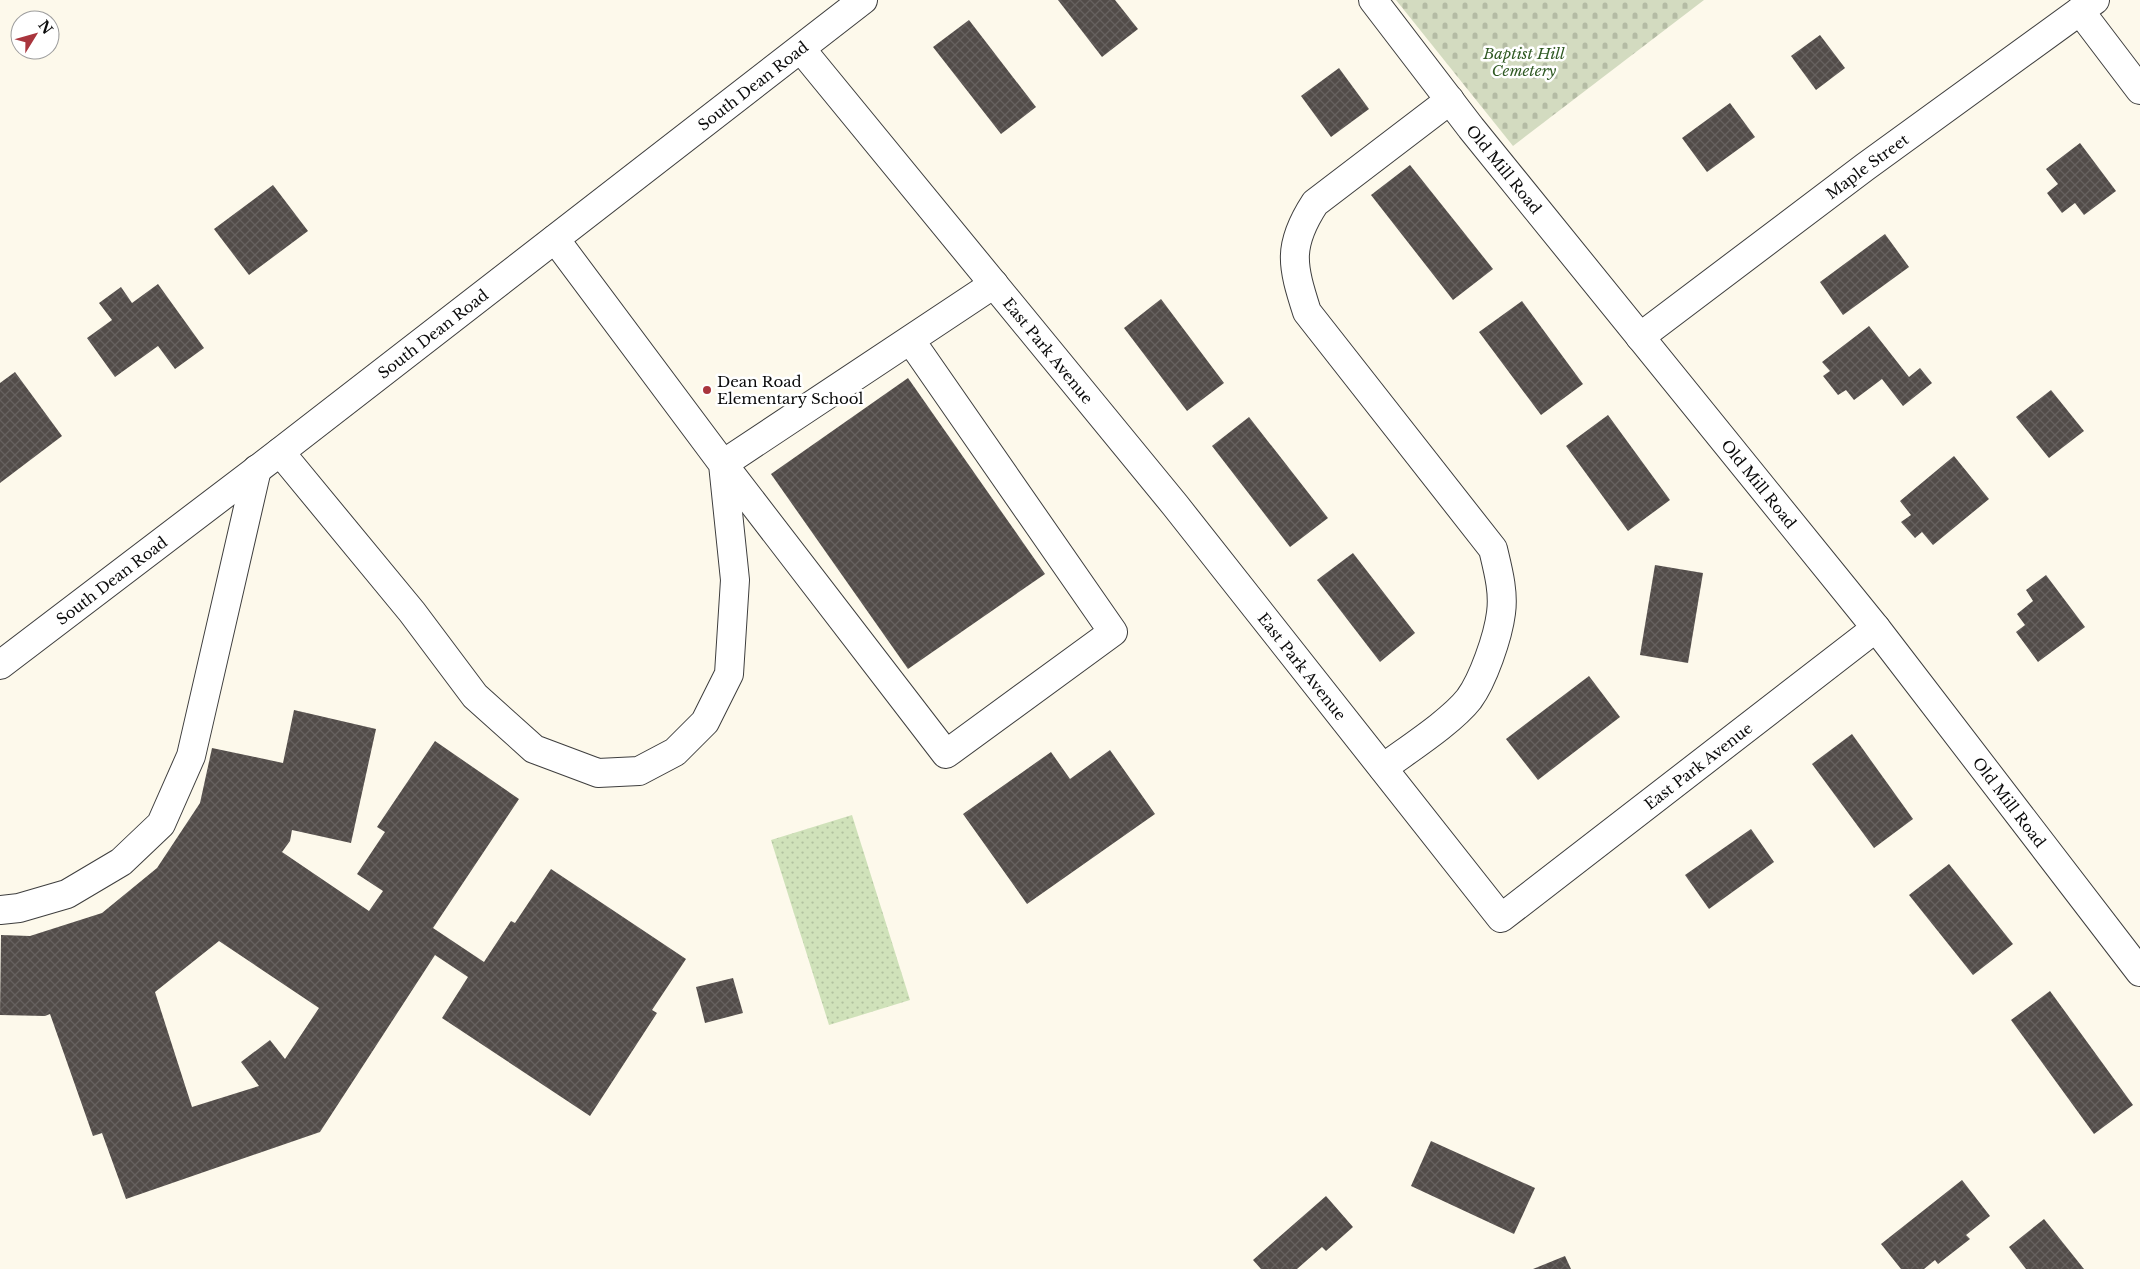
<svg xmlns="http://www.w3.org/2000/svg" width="2140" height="1269" font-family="'Libre Baskerville',serif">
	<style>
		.cemetery { fill: url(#cemetery-stones) }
		.park { fill: url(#park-dots) }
		.building { fill: url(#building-cross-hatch); fill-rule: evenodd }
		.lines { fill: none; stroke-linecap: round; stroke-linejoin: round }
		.minor-casing { stroke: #3e3e3e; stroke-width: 30 }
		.minor { stroke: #fff; stroke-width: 28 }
		.poi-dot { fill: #a9353d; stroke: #fff; stroke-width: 2 }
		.labels { text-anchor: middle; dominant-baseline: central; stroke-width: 5; stroke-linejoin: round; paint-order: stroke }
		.park-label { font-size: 15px; font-style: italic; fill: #305a24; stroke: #fff }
		.street-label { font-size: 15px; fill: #0b0b0b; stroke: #fff }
		.poi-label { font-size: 15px; fill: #0b0b0b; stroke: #fff; text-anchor: start }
	</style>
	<defs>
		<pattern id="cemetery-stones" width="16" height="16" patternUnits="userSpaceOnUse" patternTransform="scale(1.25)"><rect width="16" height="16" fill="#d3dbc0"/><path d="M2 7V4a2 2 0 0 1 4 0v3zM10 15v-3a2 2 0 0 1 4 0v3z" fill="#b4bba4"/></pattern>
		<pattern id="park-dots" width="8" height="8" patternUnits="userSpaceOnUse" patternTransform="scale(1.25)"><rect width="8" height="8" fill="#d0e2ba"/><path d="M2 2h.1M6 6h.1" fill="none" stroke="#b1c19f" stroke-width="1.8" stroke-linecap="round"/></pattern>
		<pattern id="building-cross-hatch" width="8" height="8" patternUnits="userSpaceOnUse" patternTransform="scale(1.25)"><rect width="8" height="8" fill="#524c49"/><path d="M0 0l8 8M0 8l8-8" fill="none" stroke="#66615f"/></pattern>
	</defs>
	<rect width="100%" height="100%" fill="#fdf9eb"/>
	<path class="cemetery" d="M1396,0H1704L1513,146Z"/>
	<path class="park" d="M852,815L910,1000L829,1025L771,840Z"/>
	<g class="building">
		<path d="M1058,0H1115L1138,29L1102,57Z"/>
		<path d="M969,20L1036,107L1001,134L933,47Z"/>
		<path d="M1820,35L1845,68L1816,90L1791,56Z"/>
		<path d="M1339,68L1369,109L1331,137L1301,96Z"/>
		<path d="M1730,103L1755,137L1707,172L1682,138Z"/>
		<path d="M2080,143L2116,191L2084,215L2075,203L2062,213L2047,193L2058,184L2046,169Z"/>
		<path d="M1410,165L1493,269L1453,300L1371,195Z"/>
		<path d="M273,185L308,231L249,275L214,229Z"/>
		<path d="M1885,234L1909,267L1843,315L1820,282Z"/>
		<path d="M158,284L204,348L175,369L158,346L115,377L87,338L112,320L99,303L121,287L132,303Z"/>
		<path d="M1161,299L1224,383L1187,411L1124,328Z"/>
		<path d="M1522,301L1583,384L1541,415L1479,332Z"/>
		<path d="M1869,326L1909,377L1920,368L1932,383L1903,406L1882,379L1854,400L1846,390L1838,395L1823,376L1830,371L1822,362Z"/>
		<path d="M15,372L62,436L0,483V383Z"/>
		<path d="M908,378L1045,574L908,669L771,474Z"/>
		<path d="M2051,390L2084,431L2049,458L2016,417Z"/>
		<path d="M1608,415L1670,500L1628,531L1566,446Z"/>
		<path d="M1249,417L1328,518L1290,547L1212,446Z"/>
		<path d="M1954,456L1989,499L1933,545L1922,532L1915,538L1901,522L1911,515L1900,501Z"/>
		<path d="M1353,553L1415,633L1380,662L1317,580Z"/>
		<path d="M1655,565L1703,573L1688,663L1640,655Z"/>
		<path d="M2046,575L2085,627L2038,662L2016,632L2025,625L2017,614L2033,601L2026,590Z"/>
		<path d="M1589,676L1620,717L1538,780L1506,739Z"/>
		<path d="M294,710L376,729L351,843L292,830L290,841L282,852L369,911L383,891L357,874L385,832L377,827L435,741L519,799L433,928L484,962L511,921L515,923L551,869L686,959L652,1010L657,1013L590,1116L442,1018L468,977L435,955L320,1132L126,1199L102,1133L93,1136L50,1014L45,1016L0,1015L1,935L30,936L102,913L157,868L200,803L212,748L283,763ZM219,941L319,1008L285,1059L270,1040L241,1062L259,1086L192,1107L155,992Z"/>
		<path d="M1852,734L1913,819L1874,848L1812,764Z"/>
		<path d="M1110,750L1155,814L1027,904L963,814L1051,752L1070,779Z"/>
		<path d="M1751,829L1774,862L1709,909L1685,875Z"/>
		<path d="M1949,864L2013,944L1973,975L1909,895Z"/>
		<path d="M733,978L743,1013L705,1023L696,987Z"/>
		<path d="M2050,991L2133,1105L2094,1134L2011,1020Z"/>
		<path d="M1431,1141L1535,1188L1514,1234L1411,1186Z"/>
		<path d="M1962,1180L1990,1216L1966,1235L1970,1239L1938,1264L1935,1260L1924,1269H1901L1881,1244Z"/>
		<path d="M1326,1196L1353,1227L1326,1251L1322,1247L1297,1269H1261L1253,1260Z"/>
		<path d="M2044,1219L2084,1269H2026L2009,1247Z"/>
		<path d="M1565,1256L1571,1269H1533Z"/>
	</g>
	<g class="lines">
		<defs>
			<g id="minor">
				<path id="s1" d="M1373,0L1471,128L1876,628L2140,972"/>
				<path d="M2080,11L2140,90"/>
				<path id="s2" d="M801,49L1175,505L1501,918L1876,628"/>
				<path id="s3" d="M1640,337L1865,167L2095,0"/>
				<path d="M911,341L1113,632L946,754L723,464L994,284"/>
				<path d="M280,452L412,612L475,696L534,749L598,773L639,771L675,752L705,722L729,674L735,580L723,464L555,239"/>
				<path id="s4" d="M0,665L280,452L863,0"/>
				<path d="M1383,768C1407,750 1451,722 1469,699C1483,680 1498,637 1501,613C1504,592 1498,570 1493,549L1307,312C1292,265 1287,246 1315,203L1450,100"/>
				<path d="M0,910L19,908L67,894L121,862L161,824L191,756L257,469"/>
			</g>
		</defs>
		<use href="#minor" class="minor-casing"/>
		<use href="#minor" class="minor"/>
	</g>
	<circle class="poi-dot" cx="707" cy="390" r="5"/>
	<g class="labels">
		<g class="park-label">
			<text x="1524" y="53">Baptist Hill<tspan x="1524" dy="17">Cemetery</tspan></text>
		</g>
		<g class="street-label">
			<text stroke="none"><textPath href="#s4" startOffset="950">South Dean Road</textPath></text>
			<text stroke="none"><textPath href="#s3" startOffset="284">Maple Street</textPath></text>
			<text stroke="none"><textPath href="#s1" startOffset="214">Old Mill Road</textPath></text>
			<text stroke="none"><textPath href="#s4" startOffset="545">South Dean Road</textPath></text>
			<text stroke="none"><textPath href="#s2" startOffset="390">East Park Avenue</textPath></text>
			<text stroke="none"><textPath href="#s1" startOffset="619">Old Mill Road</textPath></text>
			<text stroke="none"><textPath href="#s4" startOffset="140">South Dean Road</textPath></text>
			<text stroke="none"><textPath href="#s2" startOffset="795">East Park Avenue</textPath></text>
			<text stroke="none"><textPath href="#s2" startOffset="1365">East Park Avenue</textPath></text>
			<text stroke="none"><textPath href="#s1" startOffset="1024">Old Mill Road</textPath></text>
		</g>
		<g class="poi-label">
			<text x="717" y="381">Dean Road<tspan x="717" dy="17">Elementary School</tspan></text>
		</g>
	</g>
	<g transform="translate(35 35) rotate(53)"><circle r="24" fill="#ffffff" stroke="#9d9d9d"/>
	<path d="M0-4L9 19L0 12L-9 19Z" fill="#a9353d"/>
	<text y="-8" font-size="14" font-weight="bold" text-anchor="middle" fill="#0b0b0b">N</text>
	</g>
</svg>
